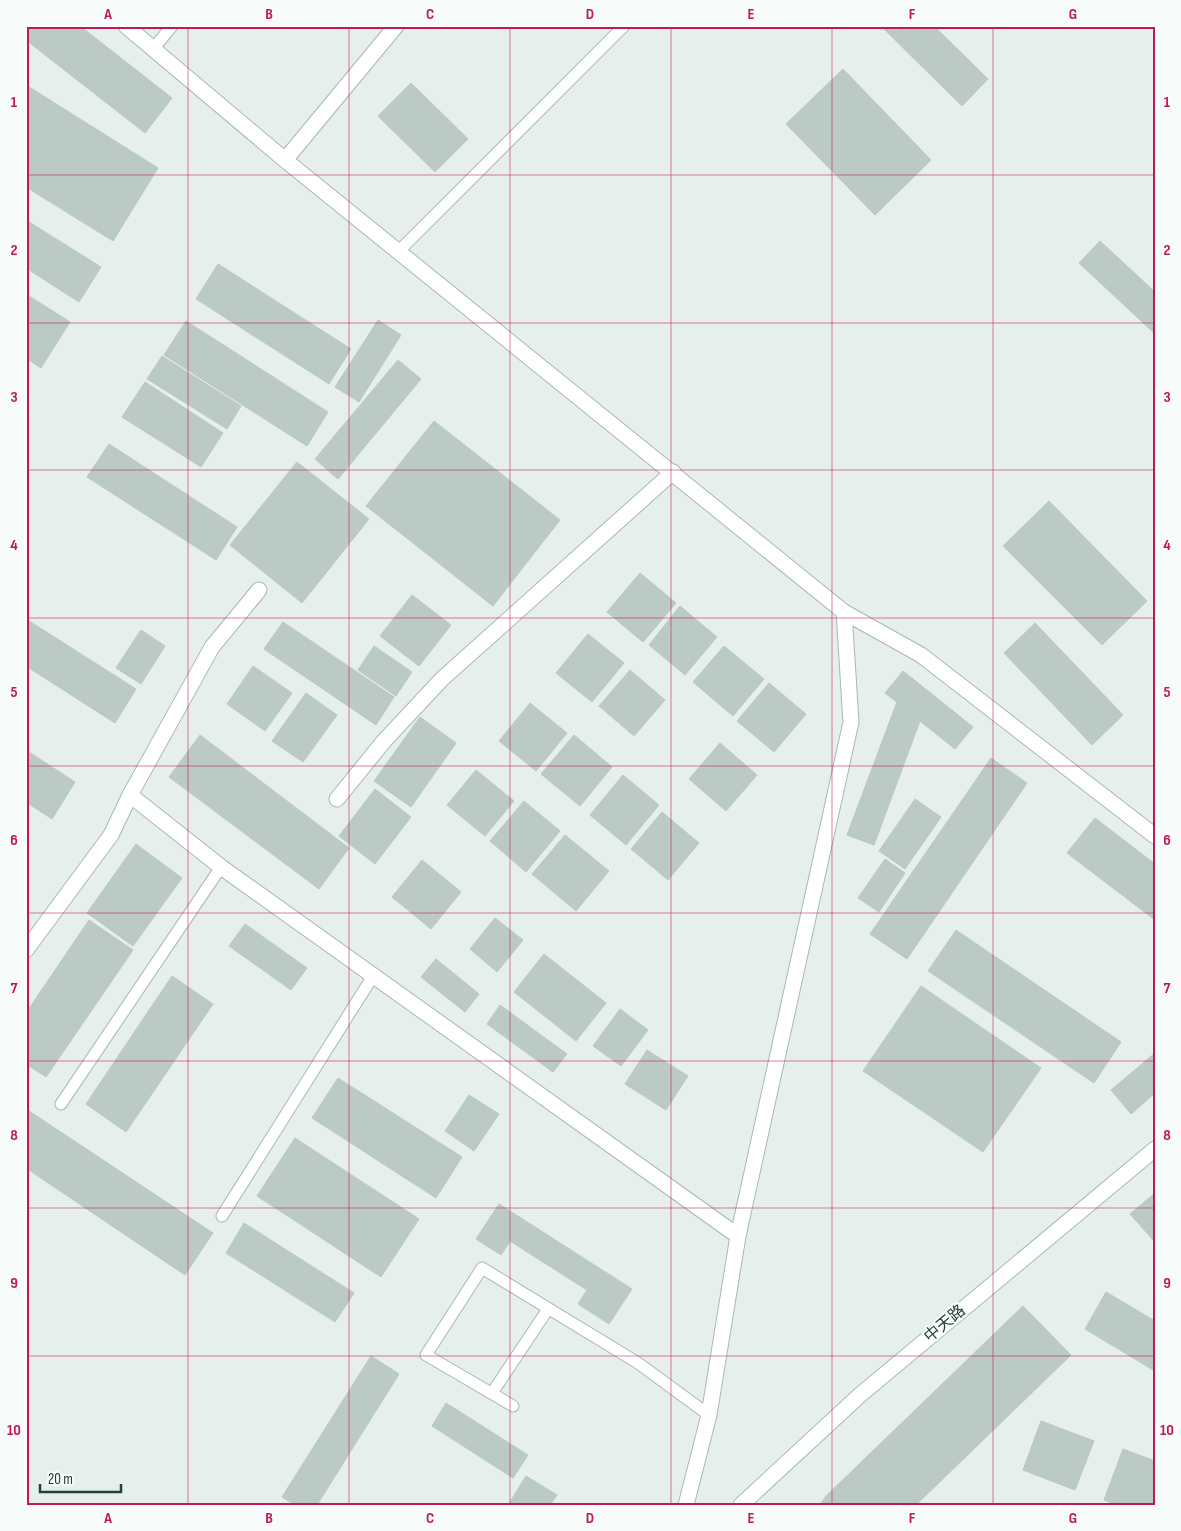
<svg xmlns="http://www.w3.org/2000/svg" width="1181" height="1531" font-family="'Sofia Sans Condensed','Noto Sans SC',sans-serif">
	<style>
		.building { fill: #bbcac4; stroke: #b8c9c2 }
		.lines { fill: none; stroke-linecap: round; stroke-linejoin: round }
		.service-casing { stroke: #a8b8b2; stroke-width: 13 }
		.minor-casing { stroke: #a8b8b2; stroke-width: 17 }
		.tertiary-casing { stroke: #a8b8b2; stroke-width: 17 }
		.secondary-casing { stroke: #a4bbb3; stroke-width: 17 }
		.service { stroke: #fff; stroke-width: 11 }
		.minor { stroke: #fff; stroke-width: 15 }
		.tertiary { stroke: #fff; stroke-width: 15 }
		.secondary { stroke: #fff; stroke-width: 15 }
		.grid { fill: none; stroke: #c2185b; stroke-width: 1; stroke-opacity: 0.55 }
		.labels { text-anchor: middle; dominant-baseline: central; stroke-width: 4.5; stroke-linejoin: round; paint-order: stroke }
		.street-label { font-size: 16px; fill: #24423a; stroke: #f7fbf9 }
		.neatline { fill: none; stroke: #c2185b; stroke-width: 2 }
		.grid-label { font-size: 16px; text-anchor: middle; font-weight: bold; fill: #c2185b }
	</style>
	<rect width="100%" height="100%" fill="#e6efeb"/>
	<g class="building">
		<path d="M26,26H80L172,98L145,133L26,40Z"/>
		<path d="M881,26H934L988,79L962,106Z"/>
		<path d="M843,69L931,160L875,215L786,124Z"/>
		<path d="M411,83L468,139L435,172L378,116Z"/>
		<path d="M26,85L158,168L113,241L26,187Z"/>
		<path d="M26,220L101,267L79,302L26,268Z"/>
		<path d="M1100,241L1155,292V334L1079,263Z"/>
		<path d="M218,264L351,349L329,384L196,299Z"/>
		<path d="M26,294L70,322L41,368L26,358Z"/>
		<path d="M378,320L401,335L359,402L335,387Z"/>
		<path d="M186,321L328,412L307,446L164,355Z"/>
		<path d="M162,356L241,406L227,429L147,379Z"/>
		<path d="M398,360L421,379L338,479L315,459Z"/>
		<path d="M145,382L223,433L201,467L122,417Z"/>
		<path d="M434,421L560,520L493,606L366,506Z"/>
		<path d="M109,444L237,527L216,560L87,477Z"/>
		<path d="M297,462L369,519L302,603L230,545Z"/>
		<path d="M1049,501L1147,601L1102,645L1003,546Z"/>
		<path d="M640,573L676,603L643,642L607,612Z"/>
		<path d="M412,595L451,625L419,666L380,636Z"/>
		<path d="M680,606L717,637L685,675L649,645Z"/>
		<path d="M26,619L136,689L115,723L26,666Z"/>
		<path d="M283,622L394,697L376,725L264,649Z"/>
		<path d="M1035,623L1123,715L1092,745L1004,653Z"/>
		<path d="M141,630L165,646L141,684L116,668Z"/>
		<path d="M588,634L624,663L592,702L556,673Z"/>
		<path d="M374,646L412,672L396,696L358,670Z"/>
		<path d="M724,646L764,679L733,716L693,682Z"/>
		<path d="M253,666L292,693L265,731L227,704Z"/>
		<path d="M630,670L665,700L634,736L599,706Z"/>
		<path d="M903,671L973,727L955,749L920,721L874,845L847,835L897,702L885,693Z"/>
		<path d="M769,683L806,714L774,752L737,721Z"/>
		<path d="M306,693L337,715L303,762L272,741Z"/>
		<path d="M530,703L567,733L536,771L499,741Z"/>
		<path d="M420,717L456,743L411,807L374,781Z"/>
		<path d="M200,735L349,848L319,889L169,777Z"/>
		<path d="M574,735L612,767L580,806L541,774Z"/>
		<path d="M720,743L757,775L726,811L689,779Z"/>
		<path d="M26,750L75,782L52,819L26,802Z"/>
		<path d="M991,758L1027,783L907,959L870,934Z"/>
		<path d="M476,770L514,801L485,836L447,805Z"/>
		<path d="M623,775L659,805L626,845L590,815Z"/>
		<path d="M375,789L411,817L375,864L339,836Z"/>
		<path d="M915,799L941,817L905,869L879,851Z"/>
		<path d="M524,801L560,831L526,872L490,841Z"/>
		<path d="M662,812L699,843L668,880L631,849Z"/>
		<path d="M1095,818L1155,864V920L1067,853Z"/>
		<path d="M565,835L609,871L576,911L532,874Z"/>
		<path d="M136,844L182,878L133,946L87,913Z"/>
		<path d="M885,859L905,873L879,912L858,898Z"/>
		<path d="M422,860L461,892L431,929L392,897Z"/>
		<path d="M495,918L523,940L497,972L470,949Z"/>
		<path d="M89,920L133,950L46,1077L26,1064V1013Z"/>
		<path d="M245,924L307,968L291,990L229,946Z"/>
		<path d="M956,930L1121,1042L1094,1083L928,971Z"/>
		<path d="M544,954L606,1003L576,1041L514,992Z"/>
		<path d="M436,959L479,994L465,1012L421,977Z"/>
		<path d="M172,976L213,1004L126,1132L86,1104Z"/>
		<path d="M921,986L1041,1068L983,1152L863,1071Z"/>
		<path d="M500,1005L567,1054L553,1072L487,1024Z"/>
		<path d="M620,1009L648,1030L621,1066L593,1046Z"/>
		<path d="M647,1050L688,1076L666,1110L625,1084Z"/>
		<path d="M1155,1053V1093L1131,1114L1111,1090Z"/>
		<path d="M338,1078L462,1157L436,1198L312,1118Z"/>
		<path d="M469,1095L499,1114L474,1151L445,1131Z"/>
		<path d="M26,1109L213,1233L185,1275L26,1168Z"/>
		<path d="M295,1138L419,1219L381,1277L257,1196Z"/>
		<path d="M1155,1193V1241H1154L1130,1214Z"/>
		<path d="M499,1204L632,1289L609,1324L578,1304L587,1290L510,1241L501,1255L476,1239Z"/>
		<path d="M244,1223L354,1293L335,1322L226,1253Z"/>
		<path d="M1106,1292L1155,1321V1371L1085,1329Z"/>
		<path d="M1023,1306L1071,1355L916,1505H820L826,1496Z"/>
		<path d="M371,1356L399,1374L317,1505H295L282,1497Z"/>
		<path d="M446,1403L528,1455L513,1478L432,1426Z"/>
		<path d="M1041,1421L1094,1441L1075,1490L1023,1470Z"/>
		<path d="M1123,1449L1155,1461V1505H1117L1104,1500Z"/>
		<path d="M526,1476L557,1495L550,1505H508Z"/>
	</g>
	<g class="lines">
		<defs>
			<g id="service">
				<path d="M153,49L172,26"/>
				<path d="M400,250L624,26"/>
				<path d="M61,1104L221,867"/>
				<path d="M222,1216L373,976"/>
				<path d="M492,1393L548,1309"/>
				<path d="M513,1406L426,1355L482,1268L638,1363L709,1415"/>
			</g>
			<g id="minor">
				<path d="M130,795L221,867L738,1236"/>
				<path d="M337,799L384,741L442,679L673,472"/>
				<path d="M26,950L111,835L130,795L212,647L259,590"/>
			</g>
			<g id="tertiary">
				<path d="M126,26L285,160L844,612L851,722L738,1236L709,1415L686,1505"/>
				<path d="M285,160L396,26"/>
				<path d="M844,612L921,655L1155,836"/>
			</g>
			<path id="secondary" d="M741,1505L860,1395L1155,1149"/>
		</defs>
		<use href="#service" class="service-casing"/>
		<use href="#minor" class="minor-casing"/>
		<use href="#tertiary" class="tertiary-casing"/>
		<use href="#secondary" class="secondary-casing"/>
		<use href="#service" class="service"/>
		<use href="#minor" class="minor"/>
		<use href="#tertiary" class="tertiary"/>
		<use href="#secondary" class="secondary"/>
	</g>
	<path class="grid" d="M188,26V1505M349,26V1505M510,26V1505M671,26V1505M832,26V1505M993,26V1505M26,175H1155M26,323H1155M26,470H1155M26,618H1155M26,766H1155M26,913H1155M26,1061H1155M26,1208H1155M26,1356H1155"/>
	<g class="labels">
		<g class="street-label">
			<text transform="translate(945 1324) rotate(-40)">中天路</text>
		</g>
	</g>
	<rect width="1181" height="1531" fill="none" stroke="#f7fbf9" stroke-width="55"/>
	<path d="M40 1484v8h81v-8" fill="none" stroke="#24423a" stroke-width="2.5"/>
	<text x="48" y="1484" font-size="15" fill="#24423a" stroke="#f7fbf9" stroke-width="4" paint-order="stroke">20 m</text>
	<rect x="28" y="28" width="1126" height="1476" class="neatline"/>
	<g class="grid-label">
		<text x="108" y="19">A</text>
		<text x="269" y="19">B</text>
		<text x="430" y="19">C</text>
		<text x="590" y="19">D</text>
		<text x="751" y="19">E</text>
		<text x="912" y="19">F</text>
		<text x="1073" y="19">G</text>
		<text x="14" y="107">1</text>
		<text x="1167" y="107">1</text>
		<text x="14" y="255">2</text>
		<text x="1167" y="255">2</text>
		<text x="14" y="402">3</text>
		<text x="1167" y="402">3</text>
		<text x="14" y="550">4</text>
		<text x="1167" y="550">4</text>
		<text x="14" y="697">5</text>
		<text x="1167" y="697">5</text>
		<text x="14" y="845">6</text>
		<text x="1167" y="845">6</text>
		<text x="14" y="993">7</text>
		<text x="1167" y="993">7</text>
		<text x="14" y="1140">8</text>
		<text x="1167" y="1140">8</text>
		<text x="14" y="1288">9</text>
		<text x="1167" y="1288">9</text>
		<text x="14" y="1435">10</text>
		<text x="1167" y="1435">10</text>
		<text x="108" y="1523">A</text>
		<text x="269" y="1523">B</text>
		<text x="430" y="1523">C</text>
		<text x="590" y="1523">D</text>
		<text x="751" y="1523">E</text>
		<text x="912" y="1523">F</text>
		<text x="1073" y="1523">G</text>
	</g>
</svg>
